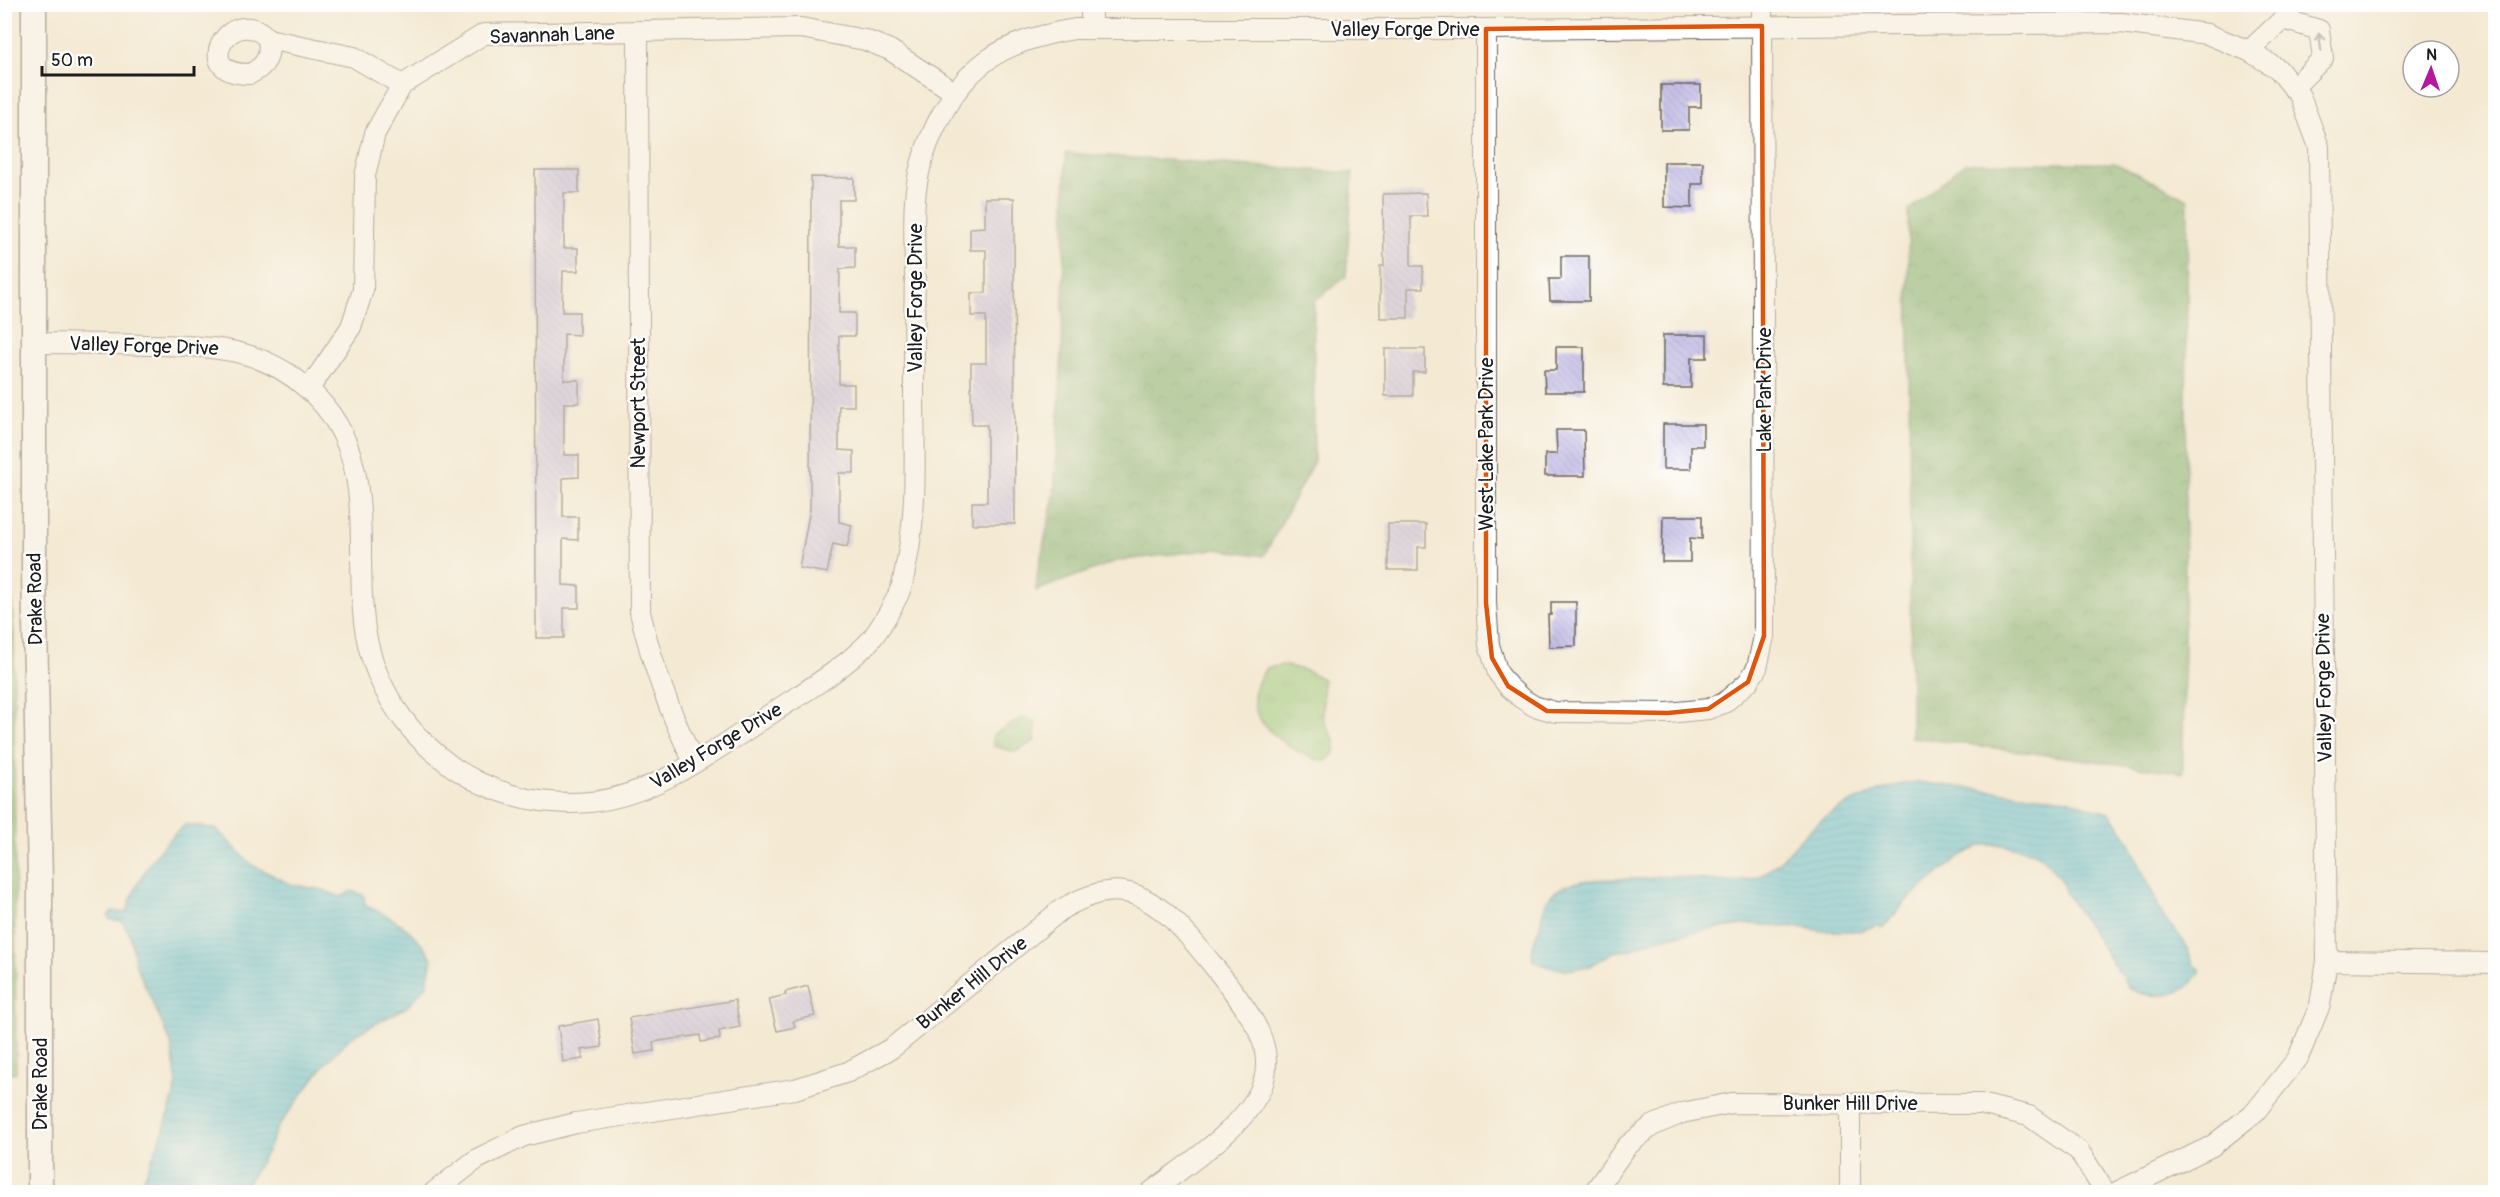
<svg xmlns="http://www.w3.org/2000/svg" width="2500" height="1197" font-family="Pangolin,sans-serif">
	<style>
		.forest { fill: url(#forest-crowns); stroke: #496443; stroke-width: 1.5 }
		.park { fill: url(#park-tufts); stroke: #58724b; stroke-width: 1.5 }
		.water { fill: url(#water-rules); stroke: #3c6e7a; stroke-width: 1.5 }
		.building { fill: url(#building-back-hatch) }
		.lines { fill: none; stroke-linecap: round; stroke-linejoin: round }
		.minor-casing { stroke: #68645c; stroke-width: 22 }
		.tertiary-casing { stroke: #68645c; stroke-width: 27 }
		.minor { stroke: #fff; stroke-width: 20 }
		.tertiary { stroke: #fff; stroke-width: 24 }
		.oneway { stroke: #999 }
		.marked { fill: none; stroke: #de560d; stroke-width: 4.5; stroke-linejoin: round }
		.labels { text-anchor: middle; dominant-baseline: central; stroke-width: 4.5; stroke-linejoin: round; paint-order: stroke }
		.street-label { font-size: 20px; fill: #1c1c1c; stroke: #fff }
	</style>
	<defs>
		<pattern id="forest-crowns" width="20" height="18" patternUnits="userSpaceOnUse" patternTransform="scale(1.5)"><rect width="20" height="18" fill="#76ad6a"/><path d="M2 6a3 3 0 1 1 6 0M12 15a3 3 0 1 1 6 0" fill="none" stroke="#608c56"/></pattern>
		<pattern id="park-tufts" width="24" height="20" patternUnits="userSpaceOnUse" patternTransform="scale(1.5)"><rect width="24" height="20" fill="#93c97a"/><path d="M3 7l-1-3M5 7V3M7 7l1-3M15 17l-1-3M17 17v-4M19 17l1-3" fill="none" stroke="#7eac69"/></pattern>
		<pattern id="water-rules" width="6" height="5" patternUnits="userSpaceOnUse" patternTransform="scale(1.5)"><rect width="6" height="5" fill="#5bc1d8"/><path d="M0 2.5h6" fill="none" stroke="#4fa5b9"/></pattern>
		<pattern id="building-back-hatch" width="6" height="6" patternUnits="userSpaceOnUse" patternTransform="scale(1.5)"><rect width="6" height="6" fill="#c2bbe5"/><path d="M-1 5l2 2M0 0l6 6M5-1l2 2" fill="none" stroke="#a6a0c4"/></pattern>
	</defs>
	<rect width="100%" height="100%" fill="#fff"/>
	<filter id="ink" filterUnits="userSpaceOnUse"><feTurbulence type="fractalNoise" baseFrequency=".0167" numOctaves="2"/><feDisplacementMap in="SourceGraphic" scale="12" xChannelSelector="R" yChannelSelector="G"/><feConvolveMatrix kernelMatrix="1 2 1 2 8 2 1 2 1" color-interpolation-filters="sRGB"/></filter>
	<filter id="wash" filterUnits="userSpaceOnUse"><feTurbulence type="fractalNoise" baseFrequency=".008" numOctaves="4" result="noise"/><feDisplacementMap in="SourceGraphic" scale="24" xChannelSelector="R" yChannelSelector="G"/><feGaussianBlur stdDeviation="1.35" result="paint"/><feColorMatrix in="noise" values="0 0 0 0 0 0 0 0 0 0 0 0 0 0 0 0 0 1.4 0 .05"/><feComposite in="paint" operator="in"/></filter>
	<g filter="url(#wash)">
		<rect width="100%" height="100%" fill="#f4ead4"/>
		<g class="forest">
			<path d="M1066,153L1353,173L1346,277L1314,301V461L1264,556L1216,549L1117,561L1036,591L1037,575L1054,495L1062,350Z"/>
			<path d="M1965,163H2115L2188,199L2183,773L1911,737L1908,211Z"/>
			<path d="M4,479L14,635L16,1073L4,1072Z"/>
		</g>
		<g class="park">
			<path d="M1284,665L1307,671L1323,679V719L1335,742V753L1325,762C1304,758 1263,733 1256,711C1250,697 1258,680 1266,668Z"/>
			<path d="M1022,718L1036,721L1035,741L1015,752L993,746V735Z"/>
		</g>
		<g class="water">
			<path d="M1915,782L2067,799L2111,814L2128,839L2164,918L2185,943L2194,966L2200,969V974C2194,978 2191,984 2186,988C2171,998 2144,998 2129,988L2065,892L2063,884L2045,859L2033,852L2004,845H1982L1959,857L1907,900L1883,928L1878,925L1859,931H1822L1798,927L1750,924L1704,930L1656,939L1630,950L1614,952L1590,966L1567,970L1545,966L1533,960C1529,948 1537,936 1540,925C1542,917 1543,906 1548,899C1567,873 1617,880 1644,879C1651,878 1659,876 1666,876C1696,875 1733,890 1761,875C1783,863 1796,841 1815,825C1840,804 1882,787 1915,782Z"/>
			<path d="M186,824L216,829L252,865L290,884L323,890L341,897L352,891L364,895L365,905C397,920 412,928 432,958L427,985L407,1007L351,1037L325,1064L277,1128L268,1150L242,1192H141L144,1178L164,1129L177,1084L171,1043L136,966L130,935L122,921L110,920L108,916L112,911L126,913C138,876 156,849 186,824Z"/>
		</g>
		<g id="blocks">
			<g class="building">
				<path d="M1661,85H1701V107H1689V130H1661Z"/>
				<path d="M1664,162H1703V184H1692V208L1664,207Z"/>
				<path d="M535,170H579V193H564V248H578V271H563L562,312H579V335L564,334V380H579V403H564V455H579V477L563,478V517H578V540L563,539V585L579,586V608H564V638H536Z"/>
				<path d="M811,177L854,178V200H839V246H855V268L840,269L839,313H855V336H839V384H854V406H839V450L854,451V473H839V522L852,525L847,547L833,544L827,573L799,568L810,509Z"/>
				<path d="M1426,193L1427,216H1411V266H1423V288H1408V318H1380V266H1384L1383,194Z"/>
				<path d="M985,198H1014L1015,524H972V502H987V425H972L971,386V363H986V316H971V293H986V250H970V228L985,227Z"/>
				<path d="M1561,256H1589V301H1550L1549,279H1561Z"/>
				<path d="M1663,335H1707V358H1691V388H1663Z"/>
				<path d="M1556,347H1584V392H1545L1544,370H1556Z"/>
				<path d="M1385,349H1425V372H1413V396H1385Z"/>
				<path d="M1663,424H1703V446H1691V469H1663Z"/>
				<path d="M1556,430H1584L1585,476H1545V454H1557Z"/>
				<path d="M1663,516H1702V539L1690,538V562H1662Z"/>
				<path d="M1388,524H1426V547H1418V570H1388Z"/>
				<path d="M1551,602H1576V646L1549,647L1548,615H1551Z"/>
				<path d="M808,986L815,1016L793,1021L795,1027L777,1031L769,999L786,995L785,992Z"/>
				<path d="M735,1000L740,1027L719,1031L720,1039L701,1042L700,1035L653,1042L654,1051L635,1054L629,1018Z"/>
				<path d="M598,1019L602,1047L581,1050L583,1059L563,1062L558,1026Z"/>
			</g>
		</g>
	</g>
	<g filter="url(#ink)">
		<use href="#blocks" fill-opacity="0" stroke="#68645c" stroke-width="1.5"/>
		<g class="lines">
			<defs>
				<g id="minor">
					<path d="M1091,4V28"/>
					<path d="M1486,29V603L1489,645L1498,673L1508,686L1521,698L1534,706L1555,712L1668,713L1708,709L1724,703L1748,682L1757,668L1764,636L1762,4"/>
					<path d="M638,33L640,612C652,664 670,714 694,762"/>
					<path d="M268,39C271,56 266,66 250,74C186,75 234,0 268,39L354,57L402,85"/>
					<path d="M2249,51L2283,19L2319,30L2323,58L2293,88"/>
					<path d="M34,343C72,343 110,344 148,345C208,346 260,346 308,389C376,449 356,532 363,611C367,669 395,721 440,757C481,792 537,807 590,802C656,796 721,746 775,711C807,690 840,671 867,644C878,633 895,603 901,588C904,579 905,569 907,560C918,504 914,447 914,390C914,352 914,314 915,276C915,251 913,225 915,200C918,152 947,90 986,61C1011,42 1045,34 1075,29H1486L2121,23L2207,34L2249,51L2278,69L2300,96L2319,147L2327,961L2320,1005L2298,1058L2255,1112L2212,1146L2117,1192"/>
					<path d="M309,389L351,327L363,290L365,176L375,133L402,85L484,34L801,28L865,40L890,50L954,92"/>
					<path d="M2327,961L2496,963"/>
					<path d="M1850,1103V1192"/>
					<path d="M434,1192L477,1159L524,1136L576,1123L795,1089L848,1072L892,1048L1062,909C1085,896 1110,885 1136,895C1146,899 1155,905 1163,911C1186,929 1252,1010 1261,1037C1267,1052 1268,1071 1262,1086C1245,1128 1187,1164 1151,1192"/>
					<path d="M1594,1192L1627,1146L1652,1126L1682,1113L1732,1103L1980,1104L2029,1116L2079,1151L2105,1192"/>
				</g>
				<path id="tertiary" d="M34,4V569L40,882V1192"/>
			</defs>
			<use href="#minor" class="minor-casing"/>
			<use href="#tertiary" class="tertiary-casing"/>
			<use href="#minor" class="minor"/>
			<use href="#tertiary" class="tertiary"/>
		</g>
		<defs><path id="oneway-shaft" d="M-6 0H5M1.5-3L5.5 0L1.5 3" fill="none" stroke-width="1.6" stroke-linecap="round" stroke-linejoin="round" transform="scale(1.5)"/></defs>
		<use class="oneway" href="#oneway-shaft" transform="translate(2320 42) rotate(-98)"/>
	</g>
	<path d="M0 0H2500V1197H0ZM1762,26L1764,636L1748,682L1708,709L1668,713L1547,711L1508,686L1492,658L1486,603V29Z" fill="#f4ead4" fill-opacity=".55" fill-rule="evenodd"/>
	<path class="marked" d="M1762,26L1764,636L1748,682L1708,709L1668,713L1547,711L1508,686L1492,658L1486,603V29Z"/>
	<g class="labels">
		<g class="street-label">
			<text x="1405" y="29">Valley Forge Drive</text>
			<text transform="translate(552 35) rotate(-2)">Savannah Lane</text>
			<text transform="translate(915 298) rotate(-90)">Valley Forge Drive</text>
			<text transform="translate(144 346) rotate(2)">Valley Forge Drive</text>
			<text transform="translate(1764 390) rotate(-90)">Lake Park Drive</text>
			<text transform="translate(638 403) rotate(-90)">Newport Street</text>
			<text transform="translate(1486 444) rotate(-90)">West Lake Park Drive</text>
			<text transform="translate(35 599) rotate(-91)">Drake Road</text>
			<text transform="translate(2324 688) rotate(-91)">Valley Forge Drive</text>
			<text transform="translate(716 746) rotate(-31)">Valley Forge Drive</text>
			<text transform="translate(972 983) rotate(-39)">Bunker Hill Drive</text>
			<text transform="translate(40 1084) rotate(-90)">Drake Road</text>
			<text x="1850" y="1103">Bunker Hill Drive</text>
		</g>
	</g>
	<rect width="2500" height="1197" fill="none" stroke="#fff" stroke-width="24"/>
	<g transform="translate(2431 69) rotate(2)"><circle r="28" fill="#ffffff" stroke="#a4a4a4" stroke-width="1.5"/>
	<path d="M0-4.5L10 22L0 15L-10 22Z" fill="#b5179e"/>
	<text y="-9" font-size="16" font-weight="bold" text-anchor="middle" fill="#1c1c1c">N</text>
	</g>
	<path d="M42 66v9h152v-9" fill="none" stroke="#1c1c1c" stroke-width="3"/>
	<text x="51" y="66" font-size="18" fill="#1c1c1c" stroke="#ffffff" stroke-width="4.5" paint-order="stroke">50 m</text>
</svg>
